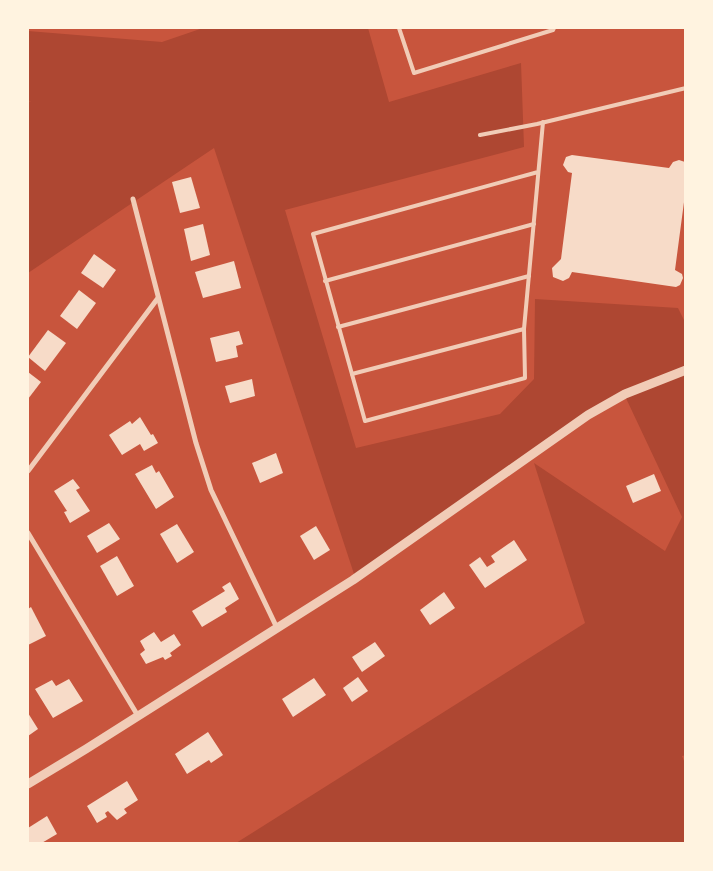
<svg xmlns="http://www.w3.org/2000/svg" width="713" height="871" font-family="'PT Serif',serif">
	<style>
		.green { fill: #ae4732 }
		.building { fill: #f7dbc8 }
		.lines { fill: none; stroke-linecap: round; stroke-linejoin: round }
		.service { stroke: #f1ccb7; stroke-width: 4 }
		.minor { stroke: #f1ccb7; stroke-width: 5 }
		.tertiary { stroke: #f1ccb7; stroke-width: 9 }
	</style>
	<rect width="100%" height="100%" fill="#c8553d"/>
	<path class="green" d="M203,28H368L389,102L521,63L524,147L285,210L356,448L500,414L534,379L535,299L678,308L686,324V755L682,756L686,766L685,843H236L585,623L534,463L665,551L682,517L624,394L355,577L214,148L28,273V101L31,102L28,100V31L162,42Z"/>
	<g class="building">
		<path d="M572,155L669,168L673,162L679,160L685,162L686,187L675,270L682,274L683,278L680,285L676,287L572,272L569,278L563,281L553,277L552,268L561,259L572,173L568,172L563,165L566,157Z"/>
		<path d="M191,177L200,208L180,213L172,182Z"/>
		<path d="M203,224L210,255L191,261L184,229Z"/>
		<path d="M94,254L116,270L103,288L81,273Z"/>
		<path d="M234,261L241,288L203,298L195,272Z"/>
		<path d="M79,290L96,303L77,329L60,316Z"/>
		<path d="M48,330L66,343L45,371L28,357Z"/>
		<path d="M239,331L243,344L236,346L238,357L216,362L210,338Z"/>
		<path d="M28,372L41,382L28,399Z"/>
		<path d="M252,379L255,396L230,403L225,386Z"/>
		<path d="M140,417L151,435L153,434L158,443L144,451L140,444L122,455L109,435L130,421L132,424Z"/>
		<path d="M276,453L283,473L260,483L252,463Z"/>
		<path d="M152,465L156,473L159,471L174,497L156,509L135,474Z"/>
		<path d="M654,474L661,491L633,503L626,486Z"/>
		<path d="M73,479L80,488L76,490L90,511L70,523L64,512L67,511L54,491Z"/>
		<path d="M109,523L120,539L97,553L87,536Z"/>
		<path d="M177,524L194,552L177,563L160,534Z"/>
		<path d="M316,526L330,550L314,560L300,536Z"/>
		<path d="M514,540L527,560L485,588L469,565L480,557L487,567L495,562L491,556Z"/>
		<path d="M117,556L134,586L117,596L100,566Z"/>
		<path d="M230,582L239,599L225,608L227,612L202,627L192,611L225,591L222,587Z"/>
		<path d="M444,592L455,608L430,625L420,610Z"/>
		<path d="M31,607L46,636L28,645V609Z"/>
		<path d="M154,632L161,642L174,634L181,645L170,653L172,656L165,660L163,657L146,664L140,654L145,650L140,641Z"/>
		<path d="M375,642L385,656L362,672L352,657Z"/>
		<path d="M358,677L368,691L352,702L343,688Z"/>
		<path d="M314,678L326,695L293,717L282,699Z"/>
		<path d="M69,679L83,701L53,718L35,689L52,680L56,686Z"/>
		<path d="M28,713L38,729L28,736Z"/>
		<path d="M208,732L223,755L211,763L209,760L187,774L175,754Z"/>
		<path d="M127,781L138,800L124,809L127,813L117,820L108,811L105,813L107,817L97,823L87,806Z"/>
		<path d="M47,816L57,834L40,844H28V828Z"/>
	</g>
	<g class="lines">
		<g class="service">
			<path d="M399,28L414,73L553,30L554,28"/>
			<path d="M480,135L537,124L686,88"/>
			<path d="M538,172L313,234L365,421L525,378L524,329L543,122"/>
			<path d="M325,281L534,224"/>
			<path d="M338,327L529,276"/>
			<path d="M352,374L524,329"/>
		</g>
		<g class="minor">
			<path d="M133,199L196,443L211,490L277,628"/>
			<path d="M28,471L158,298"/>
			<path d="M28,533L138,716"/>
		</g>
		<path class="tertiary" d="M28,784L86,749L353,580L588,415L625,394L686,370"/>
	</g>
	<rect width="713" height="871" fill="none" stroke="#fff3e0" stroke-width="58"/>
</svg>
